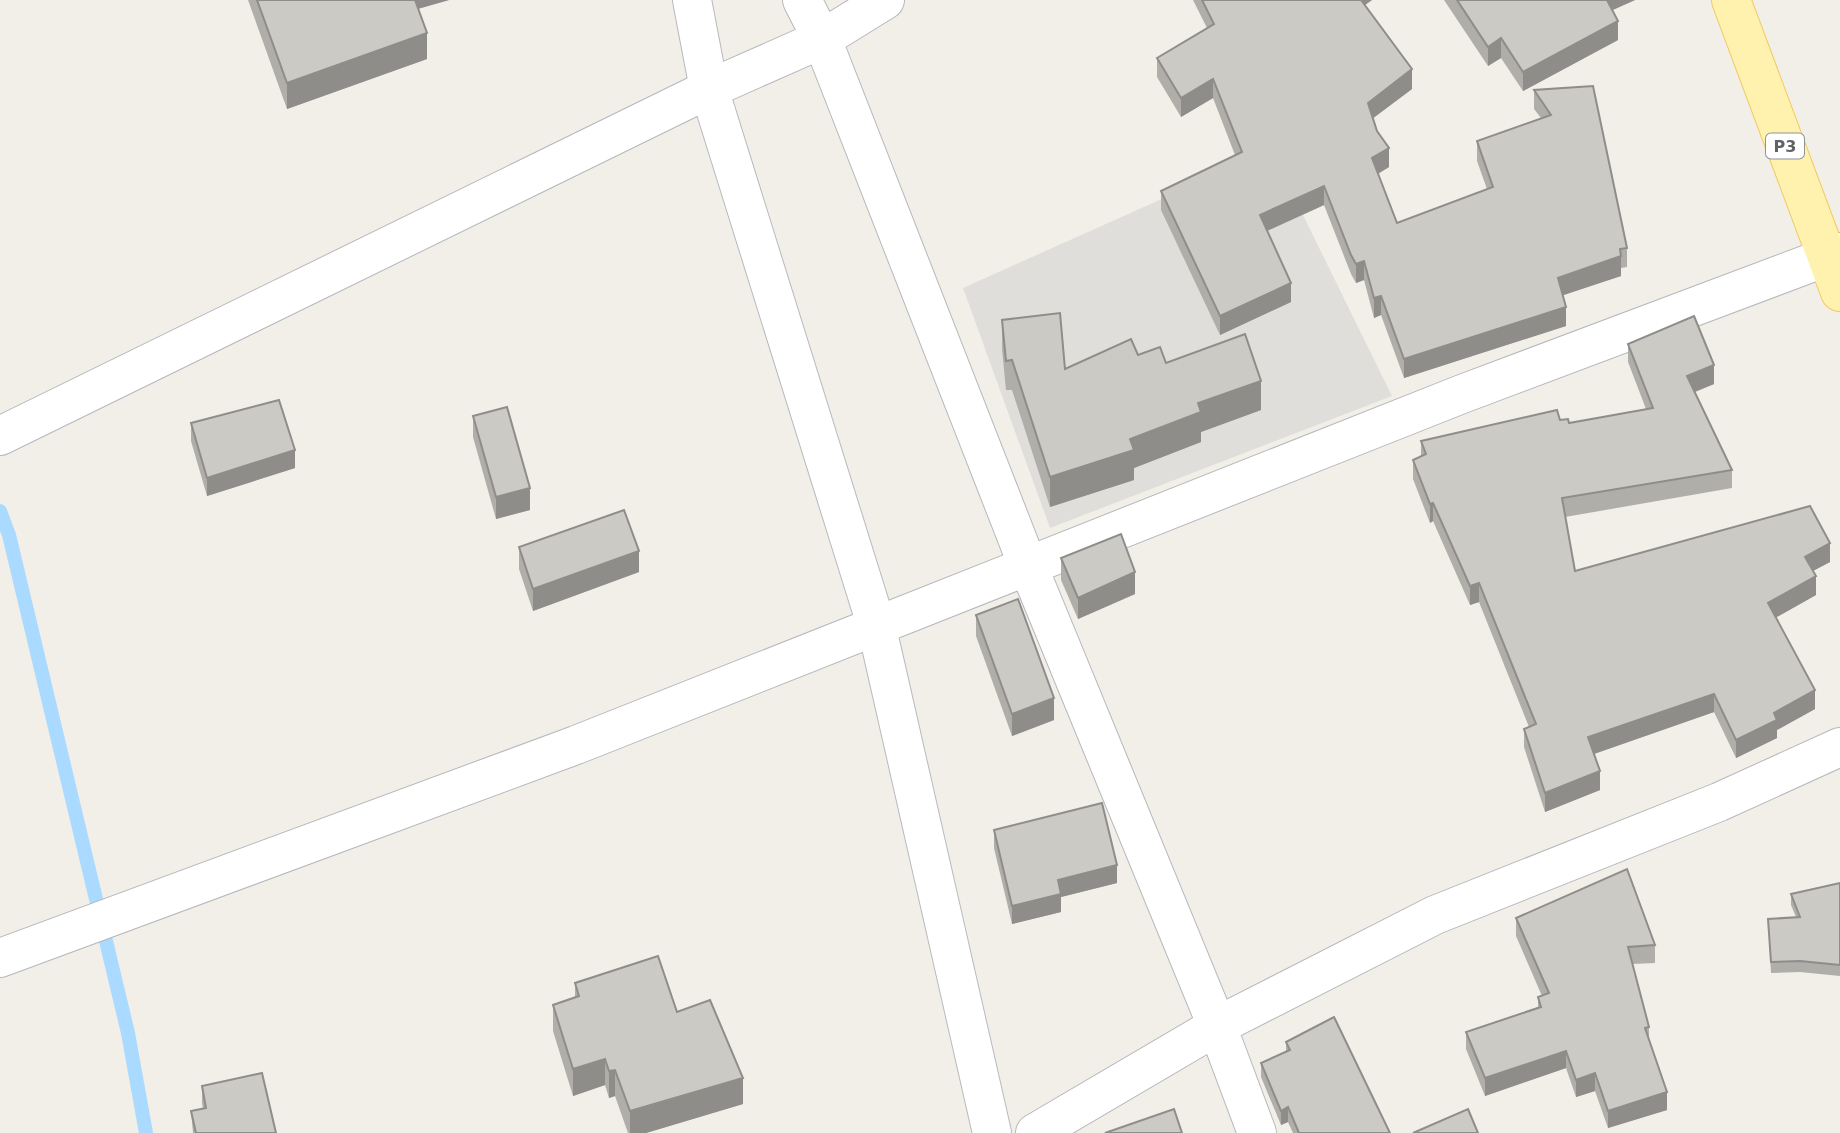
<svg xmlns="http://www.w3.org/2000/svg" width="1840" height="1133" font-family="'DejaVu Sans',sans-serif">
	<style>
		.industrial { fill: #e0deda }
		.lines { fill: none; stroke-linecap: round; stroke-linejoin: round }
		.stream { stroke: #aadaff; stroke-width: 14 }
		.minor-casing { stroke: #b5b8bc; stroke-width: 40 }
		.secondary-casing { stroke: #b6babf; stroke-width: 40 }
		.primary-casing { stroke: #f2c960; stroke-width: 40 }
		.minor { stroke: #fff; stroke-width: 38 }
		.secondary { stroke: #fff; stroke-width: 38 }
		.primary { stroke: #fff2af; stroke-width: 38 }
		.wall { fill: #afaea9 }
		.shaded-wall { fill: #8f8d8a }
		.building { fill: #cccac5; stroke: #8f8d8a; stroke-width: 2 }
		.labels { text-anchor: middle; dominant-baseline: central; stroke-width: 5; stroke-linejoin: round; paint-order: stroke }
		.shield { fill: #fff; stroke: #8f9295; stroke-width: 2 }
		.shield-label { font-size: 16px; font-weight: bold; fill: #5f6368 }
	</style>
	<rect width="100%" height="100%" fill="#f1efe8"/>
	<path class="industrial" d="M1271,150L1392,396L1050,528L963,288Z"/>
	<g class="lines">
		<path class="stream" d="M0,511L9,535L128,1033L146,1133"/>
		<defs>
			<g id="minor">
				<path d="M802,0L822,39L1028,566L1217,1026L1257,1133"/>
				<path d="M0,436L709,89L822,39L885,0"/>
				<path d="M0,958L576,745L1462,394L1840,252"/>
				<path d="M1035,1133L1217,1026L1435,915L1719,802L1840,747"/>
			</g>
			<path id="secondary" d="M692,0L709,89L876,624L992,1133"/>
			<path id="primary" d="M1731,0L1840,292"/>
		</defs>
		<use href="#minor" class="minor-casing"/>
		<use href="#secondary" class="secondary-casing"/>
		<use href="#primary" class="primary-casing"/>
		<use href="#minor" class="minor"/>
		<use href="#secondary" class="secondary"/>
		<use href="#primary" class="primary"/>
	</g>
	<g class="wall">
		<path d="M248,0H449L418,9L427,59L287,109Z"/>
		<path d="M1193,0H1372L1365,5L1412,89L1373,118L1389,167L1378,174L1397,223L1487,189L1477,161V141L1541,118L1534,109V90L1593,86L1627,248V267L1621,268V276L1562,295L1566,326L1404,378L1381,315L1374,318L1364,280L1356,283L1351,274L1324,205L1267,231L1291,302L1220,335L1161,210V191L1235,155L1213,98L1181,117L1157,77V58L1207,28Z"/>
		<path d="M1444,0H1635L1612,10L1618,40L1523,91L1501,58L1488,66Z"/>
		<path d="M1002,320L1065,369L1138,355L1166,363L1261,410L1201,432V442L1134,468V480L1050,507L1012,390H1006L1002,349Z"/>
		<path d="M1628,344L1714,384L1695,392L1732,470V488L1565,517L1575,571L1830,562L1813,571L1816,595L1776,617L1815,709L1777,730V738L1736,758L1714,712L1594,754L1600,790L1545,812L1524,747V729L1529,727L1479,602L1470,605L1433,521L1430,523L1413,479V460L1421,456V441L1560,420L1569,423L1646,409L1628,362Z"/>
		<path d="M473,416L530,510L496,519L473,437Z"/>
		<path d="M191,423L295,468L207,496L191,441Z"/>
		<path d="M519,547L639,572L533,611L519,569Z"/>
		<path d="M1061,558L1135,594L1078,619L1061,580Z"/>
		<path d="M976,615L1054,720L1012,736L976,636Z"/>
		<path d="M994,830L1117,883L1061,897V912L1012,924L994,848Z"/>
		<path d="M1840,883V976L1800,972L1771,973L1768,919L1796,917L1791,905V894Z"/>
		<path d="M1516,918L1655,945V963L1632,964L1649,1027V1040L1667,1110L1608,1128L1595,1091L1576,1097L1566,1068L1485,1096L1466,1049V1032L1538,1007V997L1542,996L1516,936Z"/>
		<path d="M575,983L677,1012L743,1104L646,1133H628L615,1096L609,1098L605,1085L573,1096L553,1031V1005L575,997Z"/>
		<path d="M1286,1042L1390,1133H1293L1288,1122L1281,1125L1261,1077V1063L1286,1052Z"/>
		<path d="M202,1086L276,1133H193L191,1111L203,1109L202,1103Z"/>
	</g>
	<g class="shaded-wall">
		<path d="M410,0H449L410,11Z"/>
		<path d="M1355,0H1372L1355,12Z"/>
		<path d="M1604,0H1635L1604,14Z"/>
		<path d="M1618,21V40L1523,91V72Z"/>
		<path d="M427,33V59L287,109V83Z"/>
		<path d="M1501,38V58L1488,66V47Z"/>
		<path d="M1412,69V89L1368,122V103Z"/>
		<path d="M1213,79V98L1181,117V98Z"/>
		<path d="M1389,148V167L1372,177V158Z"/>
		<path d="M1324,186V205L1260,234V215Z"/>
		<path d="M1621,256V276L1558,297V278Z"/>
		<path d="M1364,261V280L1356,283V264Z"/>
		<path d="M1291,283V302L1220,335V316Z"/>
		<path d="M1381,296V315L1374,318V298Z"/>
		<path d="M1566,307V326L1404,378V359Z"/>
		<path d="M1714,365V384L1687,395V376Z"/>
		<path d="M1261,381V410L1201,432V442L1134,468V480L1050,507V477L1130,439L1198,403Z"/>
		<path d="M295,450V468L207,496V478Z"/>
		<path d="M530,488V510L496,519V497Z"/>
		<path d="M1433,503V521L1430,523V504Z"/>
		<path d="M1830,543V562L1805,575V557Z"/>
		<path d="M639,551V572L533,611V589Z"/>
		<path d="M1135,572V594L1078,619V598Z"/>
		<path d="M1816,576V595L1768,622V603Z"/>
		<path d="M1479,583V602L1470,605V586Z"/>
		<path d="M1815,690V709L1777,730V738L1736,758V740L1774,713Z"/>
		<path d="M1714,694V712L1588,756V737Z"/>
		<path d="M1054,698V720L1012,736V714Z"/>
		<path d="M1600,771V790L1545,812V793Z"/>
		<path d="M1117,865V883L1061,897V912L1012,924V906L1058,880Z"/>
		<path d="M1566,1051V1068L1485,1096V1078Z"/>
		<path d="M605,1059V1085L573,1096V1069Z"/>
		<path d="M615,1070V1096L609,1098V1071Z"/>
		<path d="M1595,1073V1091L1576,1097V1080Z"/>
		<path d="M743,1078V1104L646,1133H630V1111Z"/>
		<path d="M1667,1092V1110L1608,1128V1111Z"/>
		<path d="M1288,1107V1122L1281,1125V1111Z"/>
	</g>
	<g class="building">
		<path d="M257,0H415L427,33L287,83Z"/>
		<path d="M1202,0H1361L1412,69L1368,103L1377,131L1389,148L1372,158L1397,223L1493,187L1477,141L1551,115L1534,90L1593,86L1627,248L1620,249L1621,256L1558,278L1566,307L1404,359L1381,296L1374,298L1364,261L1356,264L1351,255L1324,186L1260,215L1291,283L1220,316L1161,191L1242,152L1213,79L1181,98L1157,58L1214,24Z"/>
		<path d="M1457,0H1607L1618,21L1523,72L1501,38L1488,47Z"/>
		<path d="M1060,313L1065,369L1131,339L1138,355L1160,347L1166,363L1245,334L1261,381L1198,403L1201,412L1130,439L1134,450L1050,477L1012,360L1006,361L1002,320Z"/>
		<path d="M1694,316L1714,365L1687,376L1732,470L1562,498L1575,571L1810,506L1830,543L1805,557L1816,576L1768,603L1815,690L1774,713L1777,720L1736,740L1714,694L1588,737L1600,771L1545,793L1524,729L1536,724L1479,583L1470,586L1433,503L1430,504L1413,460L1426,454L1421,441L1557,410L1560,420L1568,419L1569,423L1653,408L1628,344Z"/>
		<path d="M279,400L295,450L207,478L191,423Z"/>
		<path d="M507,407L530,488L496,497L473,416Z"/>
		<path d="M624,510L639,551L533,589L519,547Z"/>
		<path d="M1121,534L1135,572L1078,598L1061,558Z"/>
		<path d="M1018,599L1054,698L1012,714L976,615Z"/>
		<path d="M1102,803L1117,865L1058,880L1061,894L1012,906L994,830Z"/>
		<path d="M1627,869L1655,945L1628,947L1649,1027L1645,1028L1667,1092L1608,1111L1595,1073L1576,1080L1566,1051L1485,1078L1466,1032L1541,1007L1538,997L1549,993L1516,918Z"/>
		<path d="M1840,883V965L1800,961L1771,962L1768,919L1800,917L1791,894Z"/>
		<path d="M658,956L677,1012L710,1000L743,1078L630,1111L615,1070L609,1071L605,1059L573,1069L553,1005L579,996L575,983Z"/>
		<path d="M1334,1017L1390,1133H1299L1288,1107L1281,1111L1261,1063L1290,1050L1286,1042Z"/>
		<path d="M262,1073L276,1133H196L191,1111L206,1108L202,1086Z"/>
		<path d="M1174,1109L1182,1133H1105Z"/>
		<path d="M1468,1109L1478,1133H1413Z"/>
	</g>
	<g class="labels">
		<rect class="shield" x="1766" y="133.5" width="38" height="25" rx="5"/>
		<g class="shield-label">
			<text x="1785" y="146">P3</text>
		</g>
	</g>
</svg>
